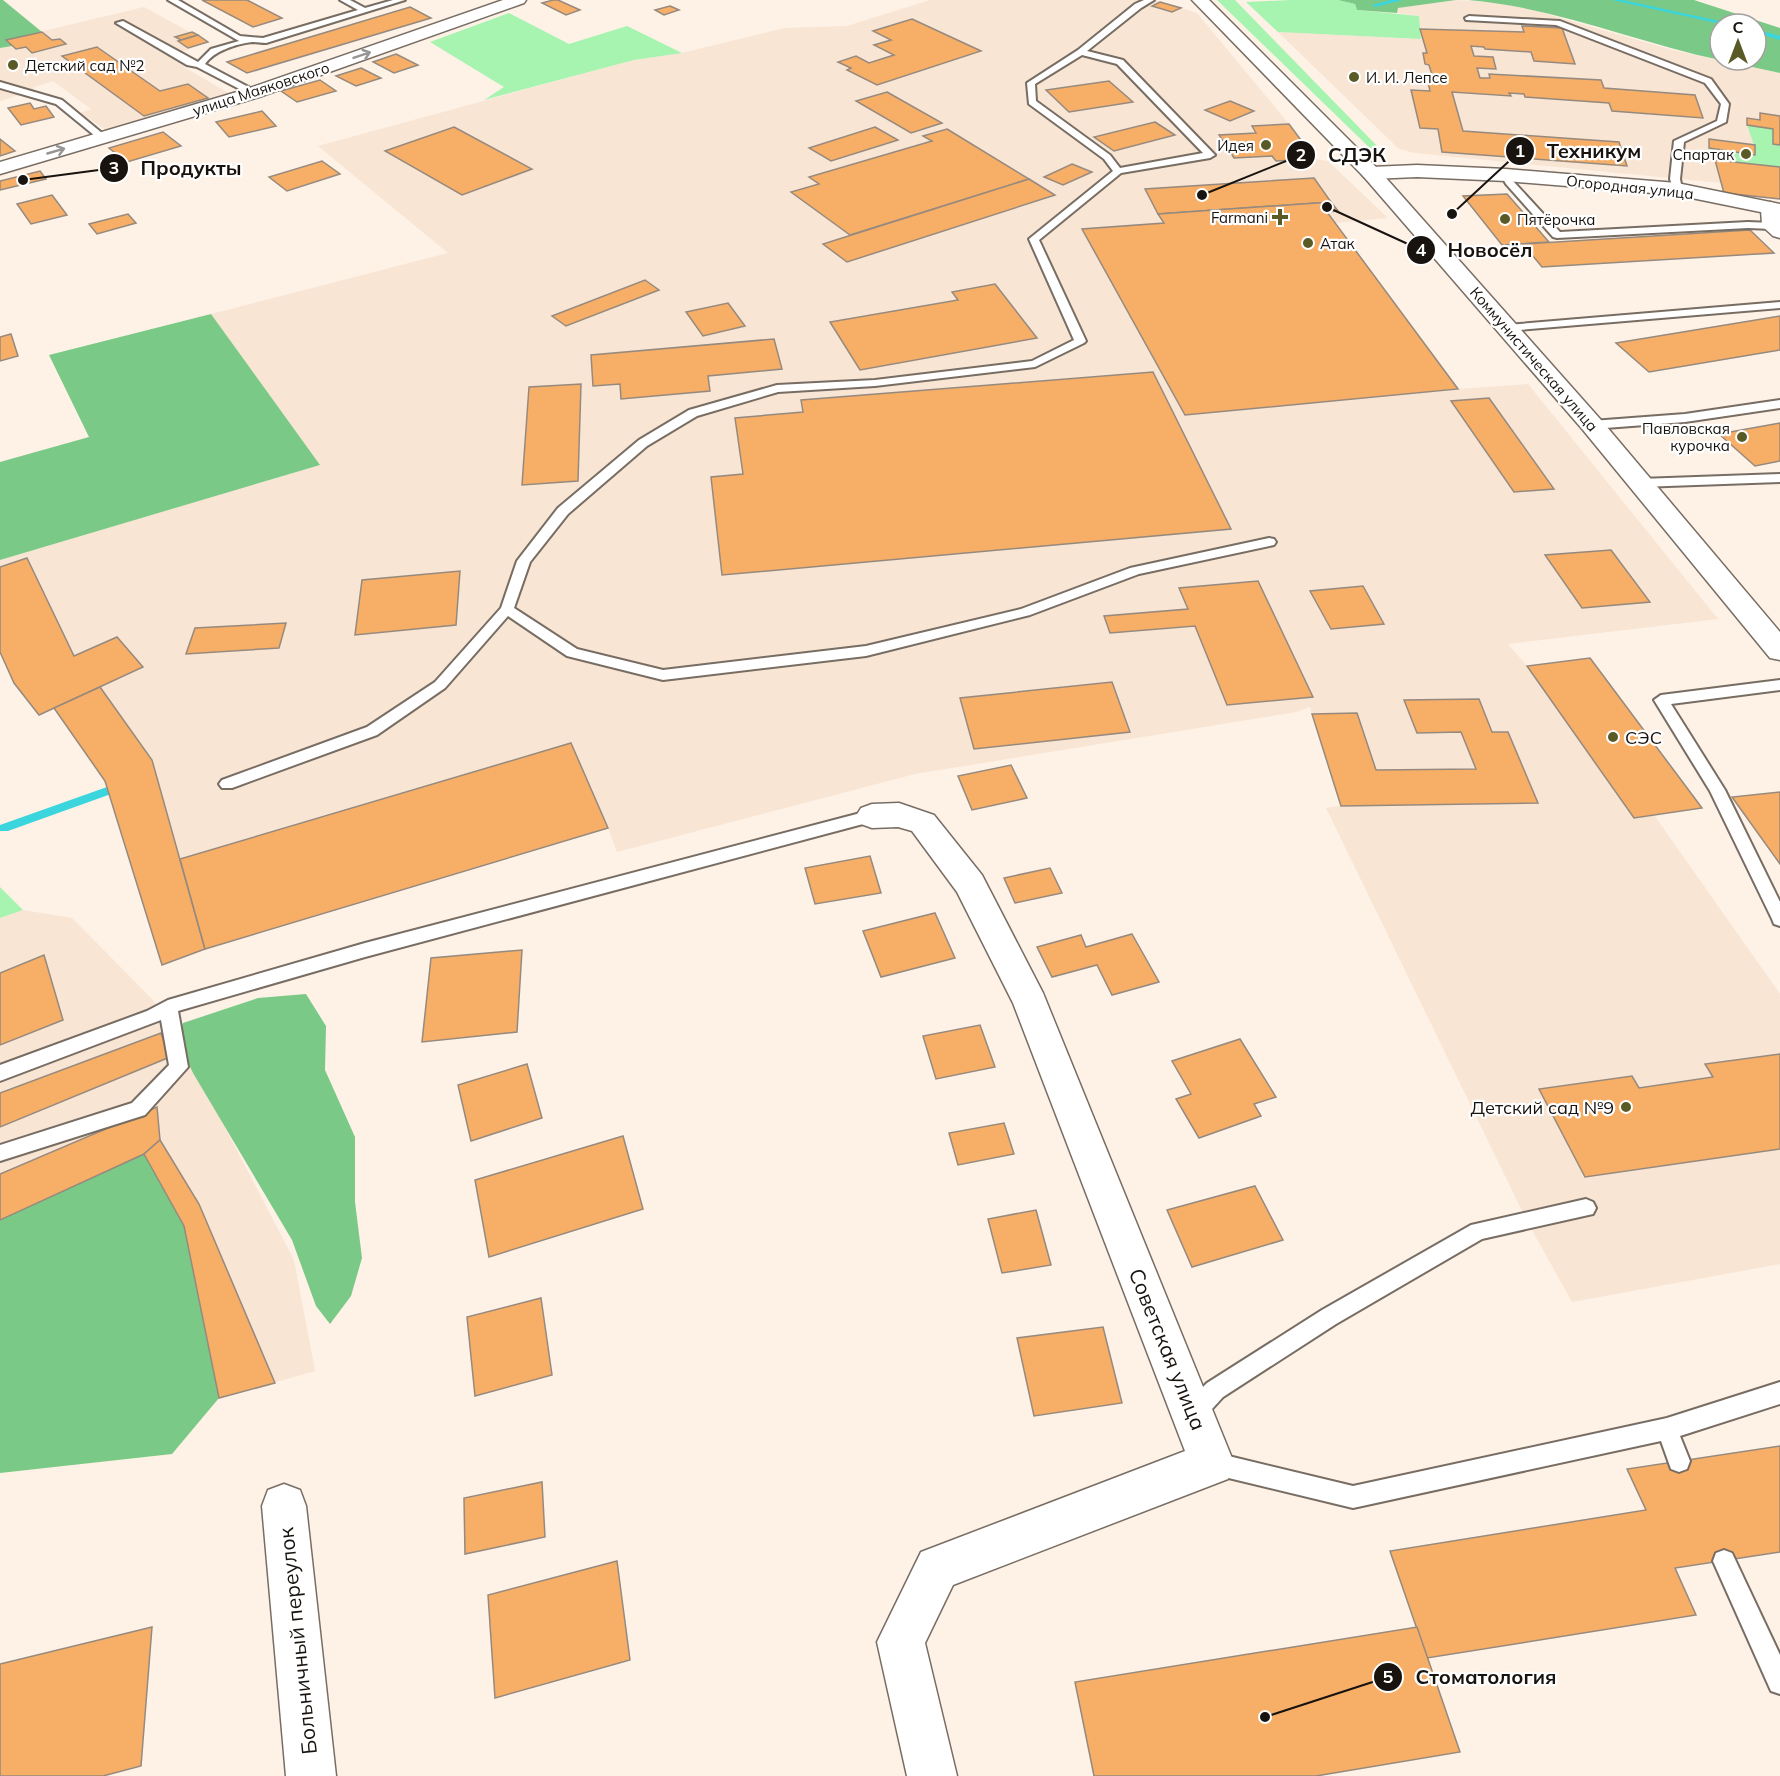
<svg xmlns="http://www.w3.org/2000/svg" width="1780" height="1776" font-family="Mulish,sans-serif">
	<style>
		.built { fill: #f8e5d4 }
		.green { fill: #a7f3b0 }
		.forest { fill: #7ac986 }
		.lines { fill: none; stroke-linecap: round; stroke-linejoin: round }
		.stream { fill: #3bd5de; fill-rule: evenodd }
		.building { fill: #f7ae66; stroke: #968a7f; stroke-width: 1.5 }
		.service-casing { stroke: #786d63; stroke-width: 4 }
		.minor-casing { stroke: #786d63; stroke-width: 3 }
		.tertiary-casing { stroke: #786d63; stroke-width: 3 }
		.secondary-casing { stroke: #786d63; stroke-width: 3 }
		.service { fill: #fff; fill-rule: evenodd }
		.minor { fill: #fff; fill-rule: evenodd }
		.tertiary { fill: #fff; fill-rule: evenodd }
		.secondary { fill: #fff; fill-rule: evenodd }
		.oneway { stroke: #979593 }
		.poi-dot { fill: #5a5a27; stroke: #fff; stroke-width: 2 }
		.labels { text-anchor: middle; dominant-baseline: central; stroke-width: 4.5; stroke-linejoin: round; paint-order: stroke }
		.far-poi-label { font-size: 15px; fill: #18130f; stroke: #fff; text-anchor: start }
		.far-street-label { font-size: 15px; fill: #18130f; stroke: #fff }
		.poi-label { font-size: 18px; fill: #18130f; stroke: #fff; text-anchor: start }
		.near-street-label { font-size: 21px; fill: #18130f; stroke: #fff }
		.leader { fill: none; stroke: #18130f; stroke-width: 2 }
		.callout-dot { fill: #18130f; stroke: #fff; stroke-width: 2 }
		.mark-label { font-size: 18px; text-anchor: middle; font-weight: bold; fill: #fff }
		.callout-label { font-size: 20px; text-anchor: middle; font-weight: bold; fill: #18130f; stroke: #fff; stroke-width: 4.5; stroke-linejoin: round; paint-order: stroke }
	</style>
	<rect width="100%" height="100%" fill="#fef1e6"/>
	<g class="built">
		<path d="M930,0H1155L1197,13L1289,124L1252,126L1256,133L1220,135L1234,158L1272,156L1276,161L1315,159L1328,161L1388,218L1334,223L1458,389L1528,384L1718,619L1508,644L1527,666L1634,818L1654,815L1780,994V1264L1572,1302L1527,1221L1326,808L1340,806L1310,707L1296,712L915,774L617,852L608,828L205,949L162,965L105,781L54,709L39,715L14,683L0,652V560L320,465L211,314L448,253L318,146L634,60L682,53L785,28L847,26Z"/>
		<path d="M1456,0L1499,3L1533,10L1672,50L1780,73V116L1760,114V120L1747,125L1755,145L1709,148L1715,160L1721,183L1415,153L1399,149L1278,32L1421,39L1419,16L1397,13V8Z"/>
		<path d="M144,7L208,42L182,52L193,59L184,67L230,94L106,130L80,113L91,109L53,81L32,88L35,90L0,101V48L12,46L6,40Z"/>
		<path d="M23,910L72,918L152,999L202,1083L294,1260L315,1371L219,1398L184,1226L0,1220V918Z"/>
	</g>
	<g class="green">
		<path d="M1217,0H1235L1382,151L1374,152Z"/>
		<path d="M1292,0H1338L1355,4L1357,10L1419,16L1421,39L1278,32L1246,2Z"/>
		<path d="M509,13L569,44L627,26L682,53L634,60L484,100L504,87L430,42Z"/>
		<path d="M1760,113L1780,116V199L1724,193L1715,160L1709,148V139L1754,145L1747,125V118L1760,120Z"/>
		<path d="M0,887L23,910L0,918Z"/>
	</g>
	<g class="forest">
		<path d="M0,0H3L42,32L7,40L12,46L0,48Z"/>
		<path d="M1338,0H1456L1398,8L1397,13L1357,10L1355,4Z"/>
		<path d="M1468,0H1694L1780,28V73L1720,60H1756V24H1720V60C1636,42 1554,7 1468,0Z"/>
		<path d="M211,314L320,465L0,560V462L89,437L49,355Z"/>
		<path d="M306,994L326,1026L325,1070L355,1137V1202L362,1258L351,1296L330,1324L316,1306L292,1240L193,1073L177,1039L183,1023L258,998Z"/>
		<path d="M144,1154L184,1226L219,1398L172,1454L0,1473V1220Z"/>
	</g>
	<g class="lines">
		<g class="stream">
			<path d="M1391,0H1403L1375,7L1372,5Z"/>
			<path d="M1612,0H1623L1733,24H1721Z"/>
			<path d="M1756,29L1780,36V40L1756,33Z"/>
			<path d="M107,787L111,788L113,791L111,794L8,831H0V825Z"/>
		</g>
	</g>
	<g class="building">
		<path d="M202,0H247L282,18L253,27Z"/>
		<path d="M553,0H558L580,10L566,15L542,3Z"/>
		<path d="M1160,2L1181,8L1172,12L1152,6Z"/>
		<path d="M670,6L679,10L664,15L655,10Z"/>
		<path d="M410,7L431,18L247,73L227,62Z"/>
		<path d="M912,19L981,51L877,85L847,70L851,68L838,62L856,56L869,63L894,55L874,45L891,40L873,31Z"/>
		<path d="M1522,26L1562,28L1575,64L1534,61L1531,52L1485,49L1484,47L1471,46L1474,56L1493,57L1496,69L1477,68L1480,78H1490L1489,74L1601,80L1604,88L1695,95L1703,118L1612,111L1609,103L1525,97L1524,94L1509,93L1511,96L1452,92L1463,131L1619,142L1627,166L1442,152L1438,129L1420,128L1411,90L1430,91L1427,78H1433L1429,65L1425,64L1423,53H1427L1420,29L1524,32Z"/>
		<path d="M42,32L52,40L60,39L66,44L32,53L26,47L16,49L6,40Z"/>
		<path d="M192,32L198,35L181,40L175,37Z"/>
		<path d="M198,35L208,42L188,48L178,41Z"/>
		<path d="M97,47L160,91L188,84L208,98L144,116L62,56Z"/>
		<path d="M396,54L418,65L394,73L373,62Z"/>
		<path d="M361,68L381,78L356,86L336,76Z"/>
		<path d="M320,80L336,91L297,102L281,91Z"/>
		<path d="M1109,81L1133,102L1069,112L1046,90Z"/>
		<path d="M887,92L942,123L911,133L856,101Z"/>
		<path d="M1230,101L1254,111L1230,121L1205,110Z"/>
		<path d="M30,103L34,109L46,106L54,117L21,125L8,108Z"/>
		<path d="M262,111L276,126L229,137L216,122Z"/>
		<path d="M1760,113L1780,116V145L1773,144V129L1747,125V118L1760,120Z"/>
		<path d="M1155,122L1175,135L1114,151L1094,137Z"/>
		<path d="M1289,124L1315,159L1276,161L1272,156L1234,158L1219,135L1256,133L1252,126Z"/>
		<path d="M454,127L532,169L462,195L385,151Z"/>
		<path d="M875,127L898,140L831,161L809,148Z"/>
		<path d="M947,129L1029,179L850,235L791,192L819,184L809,177L932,141L923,136Z"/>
		<path d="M163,132L181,146L127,162L109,148Z"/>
		<path d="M0,139L15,151L0,156Z"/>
		<path d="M1709,139L1755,145V155L1709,148Z"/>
		<path d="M1715,160L1780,167V199L1724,193Z"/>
		<path d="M322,161L340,174L287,191L269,177Z"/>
		<path d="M1072,164L1092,172L1063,185L1044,177Z"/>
		<path d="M40,171L46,179L0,190V181Z"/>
		<path d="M1314,178L1331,202L1158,214L1145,189Z"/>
		<path d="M1029,179L1055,195L847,262L823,244Z"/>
		<path d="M1507,194L1549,242L1502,245L1463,196Z"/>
		<path d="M52,195L67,215L31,224L17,204Z"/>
		<path d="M1331,202L1338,211L1327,212L1458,389L1185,415L1082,229L1164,223L1158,214Z"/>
		<path d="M128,214L136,223L97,234L89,224Z"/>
		<path d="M1750,230L1774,253L1542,267L1523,244Z"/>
		<path d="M645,280L659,290L566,326L552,316Z"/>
		<path d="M995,284L1037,338L860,370L830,322L958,300L952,292Z"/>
		<path d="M728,303L745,326L703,336L686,312Z"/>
		<path d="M1780,316V350L1649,372L1616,343Z"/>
		<path d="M11,334L18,356L0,361V337Z"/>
		<path d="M774,339L782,369L708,376L710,391L621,399L620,384L593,386L591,355Z"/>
		<path d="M1153,372L1231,529L722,575L711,477L743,474L735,418L803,412L801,400Z"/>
		<path d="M581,384L578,481L522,485L529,387Z"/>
		<path d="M1489,398L1554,489L1514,492L1451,401Z"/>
		<path d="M1780,423V461L1755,466L1719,434Z"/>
		<path d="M1611,550L1650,602L1582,608L1545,555Z"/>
		<path d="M27,558L74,656L117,637L143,667L39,715L14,683L0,652V567Z"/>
		<path d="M460,571L456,625L355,635L362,580Z"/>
		<path d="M1258,581L1313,697L1227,705L1195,626L1110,633L1104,616L1188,609L1179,588Z"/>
		<path d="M1363,586L1384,624L1331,629L1310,591Z"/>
		<path d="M286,623L279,648L186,654L195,628Z"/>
		<path d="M1590,658L1702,808L1634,818L1527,666Z"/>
		<path d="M1112,682L1130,732L974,749L960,698Z"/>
		<path d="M100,687L152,760L205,949L162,965L105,781L54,708Z"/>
		<path d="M1479,699L1492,732H1508L1538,803L1341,806L1312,714L1357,713L1376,770L1476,769L1461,732L1417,733L1404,700Z"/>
		<path d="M571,743L608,828L205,949L180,859Z"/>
		<path d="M1011,765L1027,798L972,810L958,776Z"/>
		<path d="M1780,792V864L1732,797Z"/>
		<path d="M870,856L881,893L815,904L805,868Z"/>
		<path d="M1050,868L1062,893L1015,903L1004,878Z"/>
		<path d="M935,913L955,958L881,977L863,931Z"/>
		<path d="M1132,934L1159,982L1112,995L1097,965L1052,977L1037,947L1081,935L1086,947Z"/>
		<path d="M522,950L517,1032L422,1042L431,958Z"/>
		<path d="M44,955L63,1020L0,1045V973Z"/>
		<path d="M980,1025L995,1067L936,1079L923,1036Z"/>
		<path d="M161,1033L170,1057L0,1127V1093Z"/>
		<path d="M1240,1039L1276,1097L1254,1104L1261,1116L1199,1138L1176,1099L1191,1094L1172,1061Z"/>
		<path d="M1780,1054V1149L1585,1177L1539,1089L1632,1076L1639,1088L1713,1077L1705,1064Z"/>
		<path d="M527,1064L542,1118L471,1141L458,1085Z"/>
		<path d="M157,1107L160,1140L144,1154L0,1220V1174Z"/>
		<path d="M1004,1123L1014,1154L958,1165L949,1133Z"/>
		<path d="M623,1136L643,1209L489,1257L475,1180Z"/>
		<path d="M160,1140L199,1204L275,1383L219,1398L184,1226L144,1154Z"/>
		<path d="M1255,1186L1283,1240L1192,1267L1167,1210Z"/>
		<path d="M1036,1210L1051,1265L1002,1273L988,1219Z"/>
		<path d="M541,1298L552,1375L475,1396L467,1317Z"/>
		<path d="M1103,1327L1122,1403L1034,1416L1017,1338Z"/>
		<path d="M1780,1446V1552L1675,1568L1696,1615L1427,1658L1390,1551L1646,1510L1627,1469Z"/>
		<path d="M542,1482L545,1537L465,1554L464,1498Z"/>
		<path d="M617,1561L630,1660L495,1698L488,1595Z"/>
		<path d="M152,1627L141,1766L103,1776H0V1664Z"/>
		<path d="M1417,1627L1460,1752L1316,1776H1094L1075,1682Z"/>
	</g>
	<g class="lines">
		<defs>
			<g id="service">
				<path d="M168,0H178L240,36L263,38L358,10L340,0H350L365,8L393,0H405L266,43C261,43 256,42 252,42C236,44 214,51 205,64L256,91L257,93L253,96L197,67L187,65L116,23L123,21L198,62L211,49L239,41Z"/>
				<path d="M1144,0H1154L1141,8L1087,51L1123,60L1215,155L1210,158L1121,173L1039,240L1086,341L1084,343L1035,367L875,386L778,392L697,416L647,446L568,514L530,562L514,608L577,649L663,670L866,646L1021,609L1130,568L1269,538L1274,539L1276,542L1274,545L1139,574L1030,615L866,656L663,680L567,656L508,616L445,688L377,735L232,788H222L219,784L222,780L367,727L435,682L501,608L517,561L558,508L639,440L689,410L777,385L875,380L1032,361L1074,340L1029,239L1113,171L1104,159L1029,104L1027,83L1078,50L1135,4ZM1082,55L1117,64L1203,153L1120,168L1110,155L1036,101L1035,84Z"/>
				<path d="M1469,16L1560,21L1711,79L1729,104L1726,122L1684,142L1680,179L1682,189L1674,191L1670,179L1674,141L1717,121L1721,104L1705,83L1556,25L1466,20L1465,18Z"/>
				<path d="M0,82L62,100L108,138L100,140L56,104L0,88Z"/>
				<path d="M1506,172L1509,173L1513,181L1560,232L1748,222L1772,223L1777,226L1772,229L1748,228L1557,238L1553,237L1506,184L1501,175Z"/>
				<path d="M1780,302V308L1507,331L1501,328L1507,325Z"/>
				<path d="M1780,400V408L1685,422L1592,429L1586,425L1592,421L1685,414Z"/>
				<path d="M1780,474V482L1640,487L1634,483L1640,479Z"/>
				<path d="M1780,680V690L1671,704L1725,790L1780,902V926L1774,924L1772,919L1710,791L1654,700L1661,695Z"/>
				<path d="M872,810L878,812L880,816L878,820L365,957L178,1011L188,1067L145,1115L0,1161V1145L132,1103L169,1065L161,1020L0,1081V1065L147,1011L168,1000L365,943Z"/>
				<path d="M1586,1199L1593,1202L1596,1208L1593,1214L1482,1239L1336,1324L1223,1397L1201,1421L1193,1424L1185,1421L1182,1413L1185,1405L1207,1383L1322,1310L1471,1225Z"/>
				<path d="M1780,1382V1404L1680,1436L1690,1461L1687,1469L1679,1472L1671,1469L1661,1441L1353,1508L1212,1474L1204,1471L1201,1463L1204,1455L1212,1452L1353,1486L1667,1418Z"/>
				<path d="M1724,1550L1732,1553L1780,1655V1694L1771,1691L1713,1561L1716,1553Z"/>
			</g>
			<g id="minor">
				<path d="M1771,202L1780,207V238L1773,236L1762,226L1761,208L1764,204Z"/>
				<path d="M899,803L934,815L982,875L1043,993L1234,1463L1228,1479L953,1585L925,1643L957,1776H907L877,1642L921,1552L1185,1451L1013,1003L957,892L912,831L898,827L872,828L861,824L856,816L861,808L872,804Z"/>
				<path d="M284,1484L300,1490L306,1506L336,1776H286L262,1506L268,1490Z"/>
			</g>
			<g id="tertiary">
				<path d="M503,0H526L524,3L259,97L0,174V162L247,89Z"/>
				<path d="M1417,165L1506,169L1677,183L1780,204V216L1677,195L1506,181L1417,177L1371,179L1364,177L1361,173L1364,169L1371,167Z"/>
			</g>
			<path id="secondary" d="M1192,0H1209L1378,169L1601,420L1780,632V660L1770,658L1583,430L1364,177Z"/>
		</defs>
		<use href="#service" class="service-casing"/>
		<use href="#minor" class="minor-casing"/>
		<use href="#tertiary" class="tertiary-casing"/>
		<use href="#secondary" class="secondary-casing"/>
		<use href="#service" class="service"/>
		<use href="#minor" class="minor"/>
		<use href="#tertiary" class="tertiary"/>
		<use href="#secondary" class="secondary"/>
	</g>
	<defs><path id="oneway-shaft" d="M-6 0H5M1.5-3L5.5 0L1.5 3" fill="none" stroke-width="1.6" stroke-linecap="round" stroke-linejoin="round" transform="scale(1.5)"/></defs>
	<g class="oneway">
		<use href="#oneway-shaft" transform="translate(362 55) rotate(-19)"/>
		<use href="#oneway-shaft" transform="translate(56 151) rotate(-16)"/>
	</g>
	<g class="poi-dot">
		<circle cx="13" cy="65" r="6"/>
		<circle cx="1354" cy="77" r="6"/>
		<circle cx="1266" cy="145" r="6"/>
		<circle cx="1746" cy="154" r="6"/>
		<path d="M1277 208h6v6h6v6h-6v6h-6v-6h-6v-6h6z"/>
		<circle cx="1505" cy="219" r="6"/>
		<circle cx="1308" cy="243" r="6"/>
		<circle cx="1742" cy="437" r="6"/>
		<circle cx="1613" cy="737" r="6"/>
		<circle cx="1626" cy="1107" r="6"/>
	</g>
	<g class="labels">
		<g class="far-poi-label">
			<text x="25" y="65">Детский сад №2</text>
			<text x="1366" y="77">И. И. Лепсе</text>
			<text x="1254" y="145" text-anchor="end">Идея</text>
			<text x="1734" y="154" text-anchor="end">Спартак</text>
			<text x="1268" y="217" text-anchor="end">Farmani</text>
			<text x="1517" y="219">Пятёрочка</text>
			<text x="1320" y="243">Атак</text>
			<text x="1730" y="428" text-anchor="end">Павловская<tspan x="1730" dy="17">курочка</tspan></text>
		</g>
		<g class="far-street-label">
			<text transform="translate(261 89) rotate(-18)">улица Маяковского</text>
			<text transform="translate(1630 187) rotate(6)">Огородная улица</text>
			<text transform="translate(1534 359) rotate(49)">Коммунистическая улица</text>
		</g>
		<g class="poi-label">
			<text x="1625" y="737">СЭС</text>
			<text x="1614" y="1107" text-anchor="end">Детский сад №9</text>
		</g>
		<g class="near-street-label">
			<text transform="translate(1168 1349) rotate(68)">Советская улица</text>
			<text transform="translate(297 1641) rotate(-96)">Больничный переулок</text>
		</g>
	</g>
	<path class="leader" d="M1452 214L1520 151M1202 195L1301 155M23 180L114 168M1327 207L1421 250M1265 1717L1388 1677"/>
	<g class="callout-dot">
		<circle cx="1452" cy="214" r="6"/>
		<circle cx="1202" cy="195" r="6"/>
		<circle cx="23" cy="180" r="6"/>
		<circle cx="1327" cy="207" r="6"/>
		<circle cx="1265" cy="1717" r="6"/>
		<circle cx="1520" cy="151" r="15"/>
		<circle cx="1301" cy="155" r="15"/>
		<circle cx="114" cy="168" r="15"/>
		<circle cx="1421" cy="250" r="15"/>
		<circle cx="1388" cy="1677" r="15"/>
	</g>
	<g class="mark-label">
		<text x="1520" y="157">1</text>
		<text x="1301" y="161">2</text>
		<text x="114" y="174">3</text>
		<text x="1421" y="256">4</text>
		<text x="1388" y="1683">5</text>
	</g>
	<g class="callout-label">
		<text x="1594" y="158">Техникум</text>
		<text x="1357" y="162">СДЭК</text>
		<text x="191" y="175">Продукты</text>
		<text x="1490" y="257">Новосёл</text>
		<text x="1486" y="1684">Cтоматология</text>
	</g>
	<g transform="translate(1738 42)"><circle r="28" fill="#ffffff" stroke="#a3a19f" stroke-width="1.5"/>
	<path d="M0-4.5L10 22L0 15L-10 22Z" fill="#5a5a27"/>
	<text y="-9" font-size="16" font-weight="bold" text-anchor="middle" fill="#18130f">С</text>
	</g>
</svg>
